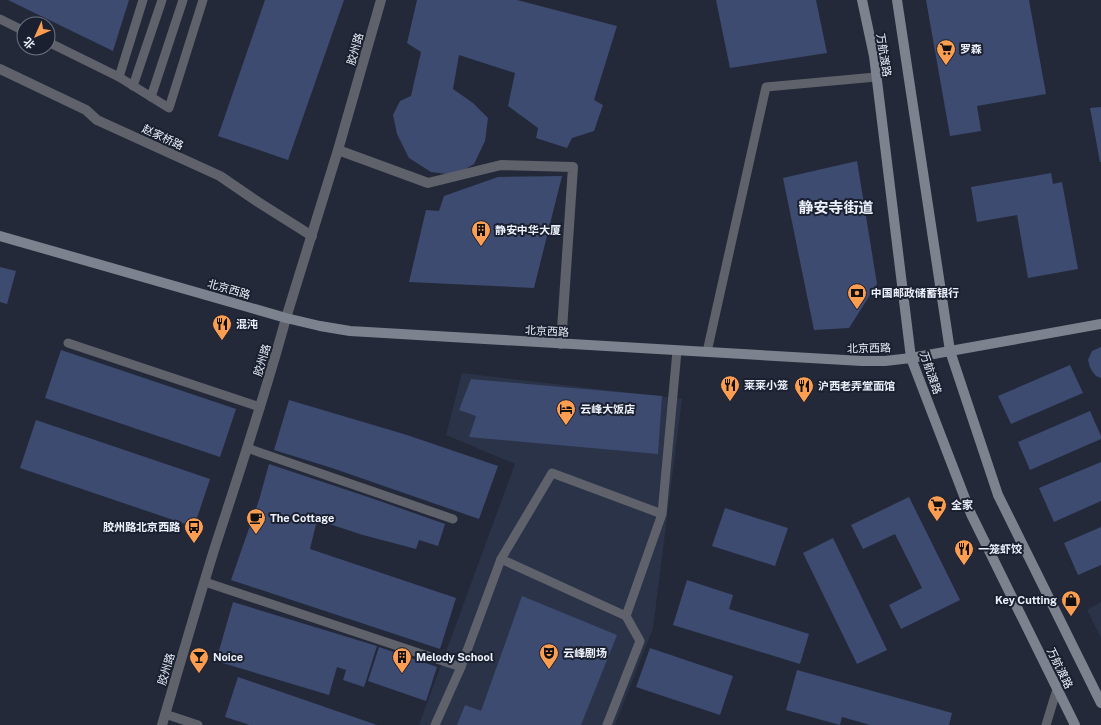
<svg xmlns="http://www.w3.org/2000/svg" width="1101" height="725" font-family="'Public Sans','Noto Sans SC',sans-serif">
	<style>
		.built { fill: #2b3349 }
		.building { fill: #3d4b71 }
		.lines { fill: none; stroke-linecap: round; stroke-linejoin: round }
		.service { stroke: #5f626b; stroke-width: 9 }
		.minor { stroke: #5f626b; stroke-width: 10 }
		.tertiary { stroke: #5f626b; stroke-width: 10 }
		.secondary { stroke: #7d828f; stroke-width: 10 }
		.labels { text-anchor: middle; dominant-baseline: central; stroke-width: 4; stroke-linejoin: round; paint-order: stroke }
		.street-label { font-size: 11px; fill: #ecf0fb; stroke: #1a202f }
		.poi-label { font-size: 11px; font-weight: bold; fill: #ecf0fb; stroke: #1a202f; text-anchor: start }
		.district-label { font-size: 15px; font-weight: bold; fill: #ecf0fb; stroke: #1a202f }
	</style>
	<rect width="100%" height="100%" fill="#232939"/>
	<g class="built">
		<path d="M462,373L682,399L653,628L615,725H419L515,464L446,435Z"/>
		<path d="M1101,602V638L1087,610Z"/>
	</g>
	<g class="building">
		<path d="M8,0H129L113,51Z"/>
		<path d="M265,0H344L288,160L218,136Z"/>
		<path d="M417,0H517L617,26L594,100L603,105L594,131L572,138L567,148L536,138L538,128L508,106L515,73L459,55L453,89L473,103L488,118L485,141L474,164L455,175L431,172L409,158L397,134L393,115L400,101L411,96L421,52L407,43Z"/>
		<path d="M716,0H816L827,53L730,68Z"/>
		<path d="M926,0H1029L1046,94L977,106L981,131L950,136Z"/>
		<path d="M1101,107V162H1100L1090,108Z"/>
		<path d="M857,161L877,284L849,328L814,330L783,178Z"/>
		<path d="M1051,173L1053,184L1062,182L1078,269L1028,278L1017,215L977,222L971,187Z"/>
		<path d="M562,176L534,288L409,282L426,210L439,211L444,196L498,177Z"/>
		<path d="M0,267L16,271L7,304L0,302Z"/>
		<path d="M1101,347V378L1096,376L1092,371L1090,367L1088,360L1092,351Z"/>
		<path d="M61,350L236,409L220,457L45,398Z"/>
		<path d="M1070,365L1083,393L1011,424L998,396Z"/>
		<path d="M471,379L662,396L658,454L469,437L476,416L459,410Z"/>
		<path d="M289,400L407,435L498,466L479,519L332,468L274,450Z"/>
		<path d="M1090,411L1101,436V439L1030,470L1018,442Z"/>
		<path d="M36,420L210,479L194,527L20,468Z"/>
		<path d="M1101,462V501L1054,522L1039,488Z"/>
		<path d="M269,464L374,499L445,524L438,546L419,540L416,549L363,535L317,520L310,549L456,598L440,649L231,580L259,500Z"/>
		<path d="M909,497L960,600L901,629L889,605L922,588L895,534L863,549L851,525Z"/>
		<path d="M725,508L788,528L775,566L712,546Z"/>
		<path d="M1101,527V565L1078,575L1064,543Z"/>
		<path d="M833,538L887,650L857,664L803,553Z"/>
		<path d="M687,580L733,595L729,609L809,634L800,664L673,625Z"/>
		<path d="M522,596L617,635L581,725H457L465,705L481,711Z"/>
		<path d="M233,602L377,646L364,687L343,680L346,670L337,667L329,695L216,661Z"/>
		<path d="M379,647L437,667L426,701L368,681Z"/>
		<path d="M650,648L733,676L720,715L636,687Z"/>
		<path d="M797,670L952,713L949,725H870L842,717L840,725L786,710Z"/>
		<path d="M238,677L377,725H249L247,724L225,717Z"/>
	</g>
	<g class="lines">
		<g class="service">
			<path d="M0,19L24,31"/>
			<path d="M48,42L119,77L169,108L203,0"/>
			<path d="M119,77L143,0"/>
			<path d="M133,86L162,0"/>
			<path d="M151,97L183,0"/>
			<path d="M68,343L260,407"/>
			<path d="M707,352L766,87L876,77"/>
			<path d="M247,448L453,519"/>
			<path d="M662,514L552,473L501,559L626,616L662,514L677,351"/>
			<path d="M205,582L461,667"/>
			<path d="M165,714L198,725"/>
			<path d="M435,725L461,667L501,559"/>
			<path d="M607,725L640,641L626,616"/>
			<path d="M1046,725L1057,689"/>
		</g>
		<g class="minor">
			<path d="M0,69L86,110L97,120L220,176L258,202L312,236"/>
			<path d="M338,150L428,183L501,165L573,167L561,344"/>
			<path d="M286,318L338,150L381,0"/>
		</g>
		<path class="tertiary" d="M162,725C179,667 196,608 214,550C239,473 265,396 286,318"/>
		<g class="secondary">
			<path d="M862,0L874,56L911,358L971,514L1075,725"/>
			<path d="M897,0L950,351L998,495L1101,703"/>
			<path d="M0,236L286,318L320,326L350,331L862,361H885L911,358L1101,324"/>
		</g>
	</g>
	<defs>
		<symbol id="supermarket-pin" viewBox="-11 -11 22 30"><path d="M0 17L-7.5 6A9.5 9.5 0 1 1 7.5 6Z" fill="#fb9e51" stroke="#1a202f"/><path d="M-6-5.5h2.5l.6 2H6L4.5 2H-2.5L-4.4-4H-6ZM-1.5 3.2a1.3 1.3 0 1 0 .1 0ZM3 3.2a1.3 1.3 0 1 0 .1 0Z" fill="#111"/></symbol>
		<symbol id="building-pin" viewBox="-11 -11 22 30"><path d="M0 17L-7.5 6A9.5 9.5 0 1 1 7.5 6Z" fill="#fb9e51" stroke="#1a202f"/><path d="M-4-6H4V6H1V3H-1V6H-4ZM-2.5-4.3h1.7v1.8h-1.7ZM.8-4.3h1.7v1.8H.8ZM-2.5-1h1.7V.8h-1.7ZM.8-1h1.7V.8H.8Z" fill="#111"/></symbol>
		<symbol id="bank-pin" viewBox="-11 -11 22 30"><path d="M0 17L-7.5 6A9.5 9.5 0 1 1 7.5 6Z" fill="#fb9e51" stroke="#1a202f"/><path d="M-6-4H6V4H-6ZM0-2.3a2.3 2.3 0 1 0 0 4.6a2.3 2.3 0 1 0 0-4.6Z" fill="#111"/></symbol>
		<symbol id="restaurant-pin" viewBox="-11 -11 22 30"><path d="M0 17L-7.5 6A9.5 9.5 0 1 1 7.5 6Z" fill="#fb9e51" stroke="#1a202f"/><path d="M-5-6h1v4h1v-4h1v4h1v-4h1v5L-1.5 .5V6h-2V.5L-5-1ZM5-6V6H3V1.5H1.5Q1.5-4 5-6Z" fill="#111"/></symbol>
		<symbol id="hotel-pin" viewBox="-11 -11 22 30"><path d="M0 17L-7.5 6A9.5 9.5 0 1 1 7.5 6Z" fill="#fb9e51" stroke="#1a202f"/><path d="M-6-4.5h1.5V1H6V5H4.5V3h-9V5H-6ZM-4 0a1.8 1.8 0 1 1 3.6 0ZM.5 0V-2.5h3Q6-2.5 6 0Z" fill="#111"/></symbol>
		<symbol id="cafe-pin" viewBox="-11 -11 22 30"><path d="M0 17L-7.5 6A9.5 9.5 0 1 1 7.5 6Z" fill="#fb9e51" stroke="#1a202f"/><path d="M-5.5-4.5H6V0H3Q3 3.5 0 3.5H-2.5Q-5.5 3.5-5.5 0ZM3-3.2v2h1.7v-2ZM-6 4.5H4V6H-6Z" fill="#111"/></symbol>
		<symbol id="bus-pin" viewBox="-11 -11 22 30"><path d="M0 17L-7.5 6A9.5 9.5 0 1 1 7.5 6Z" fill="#fb9e51" stroke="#1a202f"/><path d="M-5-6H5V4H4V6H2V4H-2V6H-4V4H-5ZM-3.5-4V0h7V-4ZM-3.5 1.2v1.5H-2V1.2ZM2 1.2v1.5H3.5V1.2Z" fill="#111"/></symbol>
		<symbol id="shop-pin" viewBox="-11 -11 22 30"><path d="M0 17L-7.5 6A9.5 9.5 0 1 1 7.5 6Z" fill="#fb9e51" stroke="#1a202f"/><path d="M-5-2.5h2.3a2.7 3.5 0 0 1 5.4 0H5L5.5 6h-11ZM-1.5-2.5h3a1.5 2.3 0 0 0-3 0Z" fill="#111"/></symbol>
		<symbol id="theatre-pin" viewBox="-11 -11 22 30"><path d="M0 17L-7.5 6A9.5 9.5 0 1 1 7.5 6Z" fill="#fb9e51" stroke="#1a202f"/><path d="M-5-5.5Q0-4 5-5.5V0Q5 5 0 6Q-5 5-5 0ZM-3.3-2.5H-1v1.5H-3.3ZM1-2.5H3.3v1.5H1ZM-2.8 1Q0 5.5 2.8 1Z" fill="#111"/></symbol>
		<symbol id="bar-pin" viewBox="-11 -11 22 30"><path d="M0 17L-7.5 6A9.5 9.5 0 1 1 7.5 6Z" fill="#fb9e51" stroke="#1a202f"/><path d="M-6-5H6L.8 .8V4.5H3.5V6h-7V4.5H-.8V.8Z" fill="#111"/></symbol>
	</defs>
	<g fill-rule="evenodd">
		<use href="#supermarket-pin" x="935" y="38" width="22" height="30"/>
		<use href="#building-pin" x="470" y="219" width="22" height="30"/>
		<use href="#bank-pin" x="846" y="282" width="22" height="30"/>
		<use href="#restaurant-pin" x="211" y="313" width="22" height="30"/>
		<use href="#restaurant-pin" x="719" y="374" width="22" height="30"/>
		<use href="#restaurant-pin" x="793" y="375" width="22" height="30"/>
		<use href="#hotel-pin" x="555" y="398" width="22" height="30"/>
		<use href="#supermarket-pin" x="926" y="494" width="22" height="30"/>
		<use href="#cafe-pin" x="245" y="507" width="22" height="30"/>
		<use href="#bus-pin" x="183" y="516" width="22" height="30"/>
		<use href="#restaurant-pin" x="953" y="538" width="22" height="30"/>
		<use href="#shop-pin" x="1060" y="589" width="22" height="30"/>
		<use href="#theatre-pin" x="538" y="642" width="22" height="30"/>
		<use href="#bar-pin" x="188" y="646" width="22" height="30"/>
		<use href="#building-pin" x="391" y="646" width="22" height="30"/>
	</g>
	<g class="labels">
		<g class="street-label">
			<text transform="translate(355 49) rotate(-74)">胶州路</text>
			<text transform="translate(884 55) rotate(81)">万航渡路</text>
			<text transform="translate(163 137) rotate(25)">赵家桥路</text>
			<text transform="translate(229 289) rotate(16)">北京西路</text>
			<text transform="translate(547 331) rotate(3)">北京西路</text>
			<text transform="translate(869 348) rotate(-1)">北京西路</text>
			<text transform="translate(262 360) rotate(-73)">胶州路</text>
			<text transform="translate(931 373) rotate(71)">万航渡路</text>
			<text transform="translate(1060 668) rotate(64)">万航渡路</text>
			<text transform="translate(166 669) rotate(-73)">胶州路</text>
		</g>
		<g class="poi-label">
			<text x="960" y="49">罗森</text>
			<text x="495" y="230">静安中华大厦</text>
			<text x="871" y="293">中国邮政储蓄银行</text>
			<text x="236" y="324">混沌</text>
			<text x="744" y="385">莱莱小笼</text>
			<text x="818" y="386">沪西老弄堂面馆</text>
			<text x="580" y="409">云峰大饭店</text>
			<text x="951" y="505">全家</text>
			<text x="270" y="518">The Cottage</text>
			<text x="180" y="527" text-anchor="end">胶州路北京西路</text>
			<text x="978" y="549">一笼虾饺</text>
			<text x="1057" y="600" text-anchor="end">Key Cutting</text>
			<text x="563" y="653">云峰剧场</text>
			<text x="213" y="657">Noice</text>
			<text x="416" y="657">Melody School</text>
		</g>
		<g class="district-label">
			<text x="836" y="207">静安寺街道</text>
		</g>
	</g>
	<g transform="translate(36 36) rotate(225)"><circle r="19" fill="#1a202f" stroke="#6e7381"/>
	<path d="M0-3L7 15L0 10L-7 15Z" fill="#fb9e51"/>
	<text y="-6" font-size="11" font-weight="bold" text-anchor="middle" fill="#ecf0fb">北</text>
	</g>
</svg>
